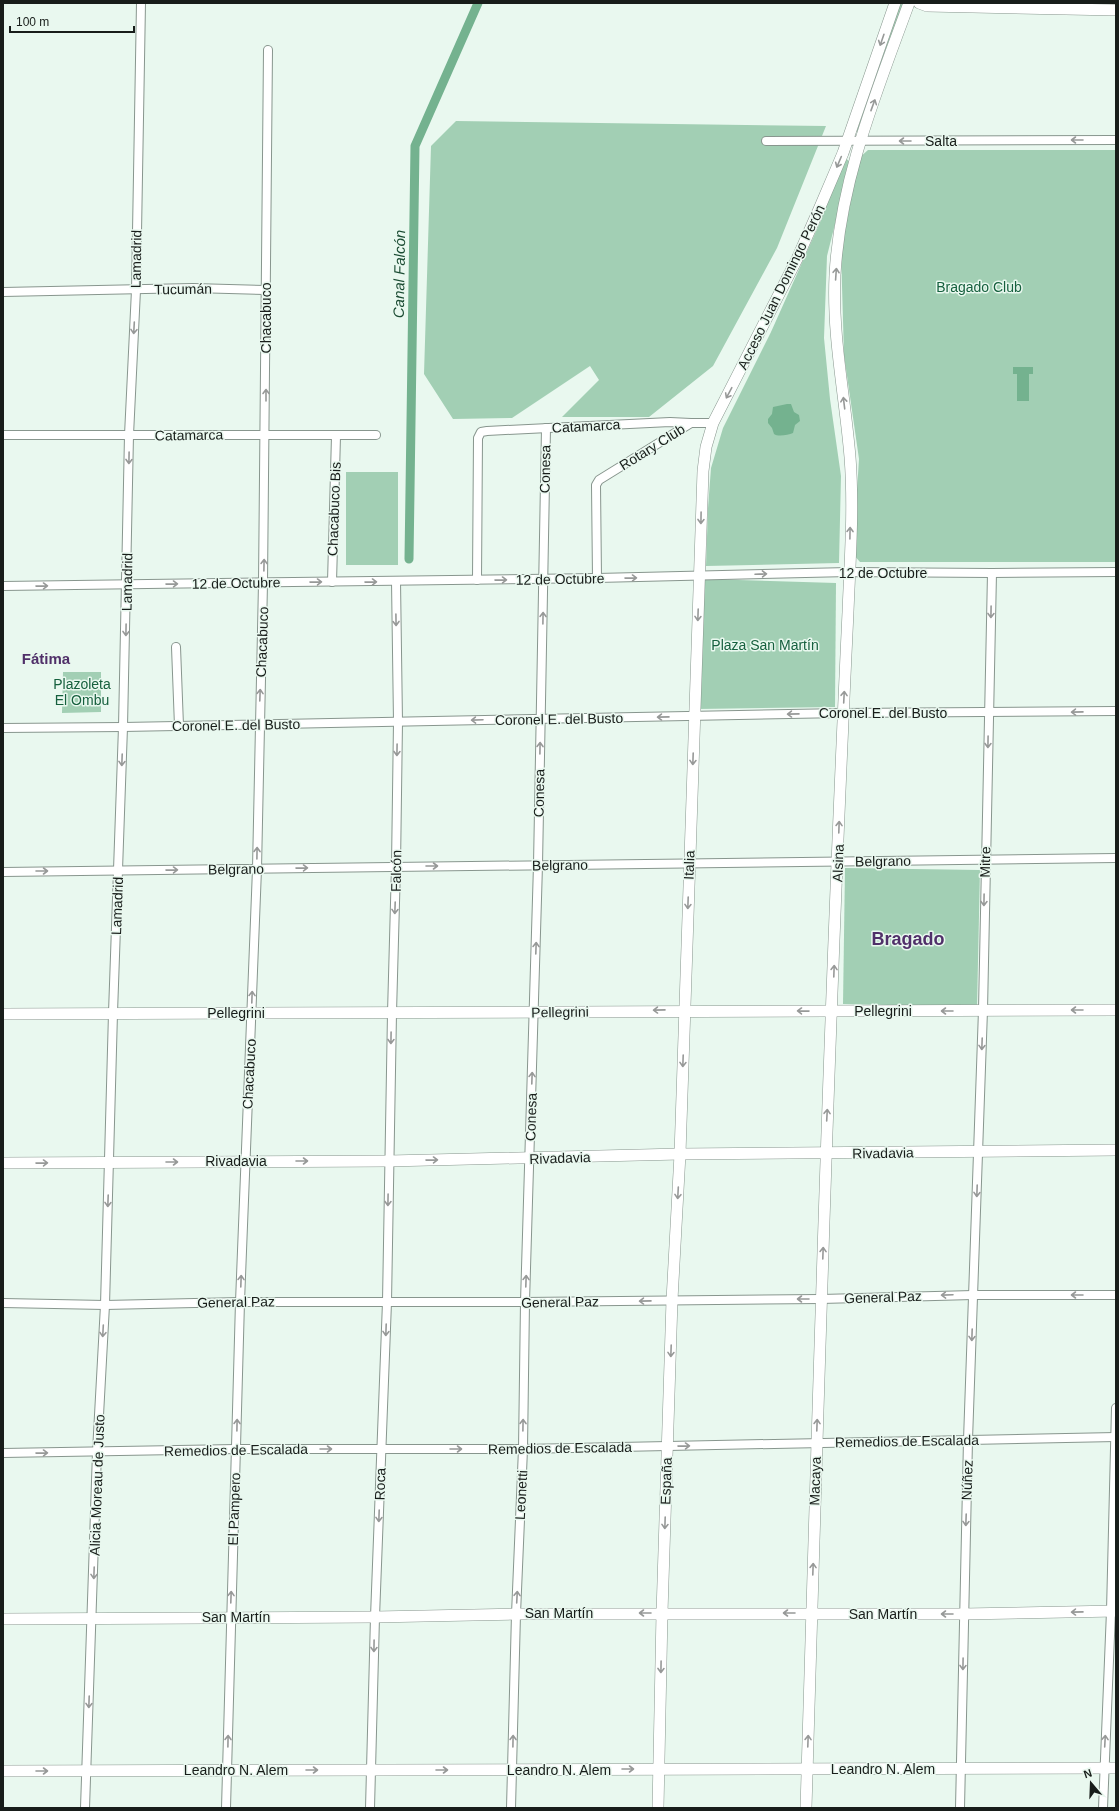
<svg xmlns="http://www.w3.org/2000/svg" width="1119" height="1811" font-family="Helvetica,sans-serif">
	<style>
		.green { fill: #a2cfb4 }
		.water { fill: #74b28f }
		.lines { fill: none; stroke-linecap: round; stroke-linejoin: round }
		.canal { stroke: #74b28f; stroke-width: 9 }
		.street-casing { stroke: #88968e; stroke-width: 10 }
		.secondary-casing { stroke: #88968e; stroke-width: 12 }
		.street { stroke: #fff; stroke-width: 8 }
		.secondary { stroke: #fff; stroke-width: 11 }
		.oneway { stroke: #979998 }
		.labels { text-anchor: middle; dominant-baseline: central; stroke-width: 3; stroke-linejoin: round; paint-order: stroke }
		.street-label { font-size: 14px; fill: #181d1a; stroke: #e9f8ef }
		.park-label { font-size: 14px; fill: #16603e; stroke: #e9f8ef }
		.water-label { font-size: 15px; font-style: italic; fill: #1b4c33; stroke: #e9f8ef }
		.neighbourhood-label { font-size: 15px; font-weight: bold; fill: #503069; stroke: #e9f8ef }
		.district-label { font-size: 18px; font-weight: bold; fill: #503069; stroke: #e9f8ef }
	</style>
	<rect width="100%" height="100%" fill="#e9f8ef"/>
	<g class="green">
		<path d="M899,3H904L859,132L854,131Z"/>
		<path d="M456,121L826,126L777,248L713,366L649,417H562L599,380L590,366L512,418L453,419L424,374L431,146Z"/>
		<path d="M868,150H1116V562H860L853,554L859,459L844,355L841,251L859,158Z"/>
		<path d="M846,159L848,160L850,164L827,256L824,338L830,399L841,476L839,563L706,566L708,508L711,468L723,428L771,332L822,218L842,161Z"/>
		<rect x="346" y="472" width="52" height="93"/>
		<path d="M704,579L836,583L835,707L698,709Z"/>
		<path d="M63,672H101V712L62,713Z"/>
		<path d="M845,868L980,870L977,1007L843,1004Z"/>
	</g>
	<g class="water">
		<path d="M1013,367H1033V374H1029V401H1017V374H1013Z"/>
		<path d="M787,404H791L794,412L799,415L800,421L795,425L793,433C788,435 778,437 774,434L772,428L768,423V419L772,414L773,407Z"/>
	</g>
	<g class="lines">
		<path class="canal" d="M409,559L415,146L478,3"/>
		<defs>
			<g id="street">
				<path d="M766,141L1116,140"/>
				<path d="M3,292L193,288L266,290"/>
				<path d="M3,435H376"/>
				<path d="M597,578L596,485L599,480L691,423H713"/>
				<path d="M477,580L478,438L481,432L487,431L670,422L691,423"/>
				<path d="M332,582L336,436"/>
				<path d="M3,586L597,578L849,572L992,573L1116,572"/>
				<path d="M176,647L179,726"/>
				<path d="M3,728L123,727L843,713L1116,711"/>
				<path d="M3,872L1116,858"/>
				<path d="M3,1303L105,1305L240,1302H525L821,1299L973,1295H1116"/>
				<path d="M3,1453L236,1449H523L1116,1437"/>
				<path d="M85,1808L97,1452L105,1305L113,1013L123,727L129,435L136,290L141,3"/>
				<path d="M226,1808L240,1302L257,869L263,583L268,50"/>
				<path d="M370,1808L375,1617L387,1302L392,1013L396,866L398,722L396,581"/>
				<path d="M511,1808L516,1614L523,1449L525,1302L538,865L546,428"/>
				<path d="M960,1808L968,1440L983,1010L992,573"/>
				<path d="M1103,1808L1111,1611L1116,1408"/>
			</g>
			<g id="secondary">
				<path d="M919,3L927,6L1116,10"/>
				<path d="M3,1014C374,1012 745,1011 1116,1010"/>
				<path d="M3,1163L389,1161L680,1154L1116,1150"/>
				<path d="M3,1619L375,1617L516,1614H963L1116,1611"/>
				<path d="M3,1771L1116,1768"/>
				<path d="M658,1808L662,1613L672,1300L680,1154L703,471L706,447L713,423L797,259L820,207L843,153L895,3"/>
				<path d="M806,1808C818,1409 829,1011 848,612C850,561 854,508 850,457C845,396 832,336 835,275C840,180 877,91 909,3"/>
			</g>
		</defs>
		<use href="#street" class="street-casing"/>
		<use href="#secondary" class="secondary-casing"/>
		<use href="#street" class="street"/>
		<use href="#secondary" class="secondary"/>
	</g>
	<defs><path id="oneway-shaft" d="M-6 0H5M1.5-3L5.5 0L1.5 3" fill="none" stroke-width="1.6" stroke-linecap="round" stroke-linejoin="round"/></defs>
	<g class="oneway">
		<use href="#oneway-shaft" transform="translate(882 40) rotate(109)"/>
		<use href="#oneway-shaft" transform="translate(873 105) rotate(-70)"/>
		<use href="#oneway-shaft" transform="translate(1077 140) rotate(180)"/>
		<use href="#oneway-shaft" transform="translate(905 141) rotate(180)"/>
		<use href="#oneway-shaft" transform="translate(839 162) rotate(113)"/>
		<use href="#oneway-shaft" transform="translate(836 274) rotate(-86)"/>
		<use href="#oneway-shaft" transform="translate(134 328) rotate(93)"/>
		<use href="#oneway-shaft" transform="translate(729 393) rotate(118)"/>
		<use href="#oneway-shaft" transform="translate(266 395) rotate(-90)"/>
		<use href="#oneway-shaft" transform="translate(844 403) rotate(-97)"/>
		<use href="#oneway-shaft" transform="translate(129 458) rotate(91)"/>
		<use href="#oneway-shaft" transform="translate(701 518) rotate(91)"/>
		<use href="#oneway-shaft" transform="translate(850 533) rotate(-89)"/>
		<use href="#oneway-shaft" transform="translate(264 565) rotate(-89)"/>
		<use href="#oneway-shaft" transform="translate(761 574) rotate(-2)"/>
		<use href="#oneway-shaft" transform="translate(631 578) rotate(-1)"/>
		<use href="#oneway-shaft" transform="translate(501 580) rotate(-1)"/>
		<use href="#oneway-shaft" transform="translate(316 582) rotate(-1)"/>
		<use href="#oneway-shaft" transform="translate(371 582) rotate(-1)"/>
		<use href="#oneway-shaft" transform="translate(172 584) rotate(-1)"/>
		<use href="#oneway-shaft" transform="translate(42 586) rotate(-1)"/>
		<use href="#oneway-shaft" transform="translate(991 612) rotate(91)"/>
		<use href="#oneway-shaft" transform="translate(698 615) rotate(92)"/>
		<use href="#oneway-shaft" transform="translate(543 618) rotate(-89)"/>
		<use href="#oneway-shaft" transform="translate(396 620) rotate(89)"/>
		<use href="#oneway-shaft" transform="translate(126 630) rotate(91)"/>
		<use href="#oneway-shaft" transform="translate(260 695) rotate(-88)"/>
		<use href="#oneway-shaft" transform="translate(844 697) rotate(-87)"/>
		<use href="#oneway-shaft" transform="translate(1077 712) rotate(179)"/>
		<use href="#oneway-shaft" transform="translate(793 714) rotate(179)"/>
		<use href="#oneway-shaft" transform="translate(663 717) rotate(179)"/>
		<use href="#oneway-shaft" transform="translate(477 720) rotate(178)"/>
		<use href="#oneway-shaft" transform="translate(988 742) rotate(91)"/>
		<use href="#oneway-shaft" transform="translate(540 748) rotate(-89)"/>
		<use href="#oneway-shaft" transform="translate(397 750) rotate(91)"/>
		<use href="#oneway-shaft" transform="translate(693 759) rotate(92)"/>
		<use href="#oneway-shaft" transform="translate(122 760) rotate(92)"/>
		<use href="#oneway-shaft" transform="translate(839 827) rotate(-88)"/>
		<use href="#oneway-shaft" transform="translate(257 853) rotate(-89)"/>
		<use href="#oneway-shaft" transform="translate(432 866)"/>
		<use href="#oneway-shaft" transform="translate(302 868) rotate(-1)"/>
		<use href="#oneway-shaft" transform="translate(172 870) rotate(-1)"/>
		<use href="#oneway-shaft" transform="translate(42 871)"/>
		<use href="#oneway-shaft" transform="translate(984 900) rotate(91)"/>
		<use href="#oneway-shaft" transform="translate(688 903) rotate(92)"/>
		<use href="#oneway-shaft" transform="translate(395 908) rotate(92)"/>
		<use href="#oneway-shaft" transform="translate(536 948) rotate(-88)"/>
		<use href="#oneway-shaft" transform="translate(834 971) rotate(-88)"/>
		<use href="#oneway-shaft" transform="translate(252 997) rotate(-88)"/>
		<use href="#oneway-shaft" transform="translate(659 1010) rotate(179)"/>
		<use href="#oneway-shaft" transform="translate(1077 1010) rotate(180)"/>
		<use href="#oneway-shaft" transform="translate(803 1011) rotate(-179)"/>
		<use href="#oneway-shaft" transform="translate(947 1011) rotate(180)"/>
		<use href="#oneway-shaft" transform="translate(391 1038) rotate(91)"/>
		<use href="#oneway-shaft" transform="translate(982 1044) rotate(92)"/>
		<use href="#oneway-shaft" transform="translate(683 1061) rotate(92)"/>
		<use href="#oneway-shaft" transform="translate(532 1078) rotate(-88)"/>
		<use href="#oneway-shaft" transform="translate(827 1115) rotate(-87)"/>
		<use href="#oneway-shaft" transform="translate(432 1160) rotate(-1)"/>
		<use href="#oneway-shaft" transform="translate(302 1161)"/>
		<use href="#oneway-shaft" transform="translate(172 1162)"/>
		<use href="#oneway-shaft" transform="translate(42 1163) rotate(-1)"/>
		<use href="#oneway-shaft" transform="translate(977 1191) rotate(92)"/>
		<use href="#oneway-shaft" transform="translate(678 1193) rotate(93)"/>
		<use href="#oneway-shaft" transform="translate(388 1200) rotate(91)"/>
		<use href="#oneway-shaft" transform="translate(108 1201) rotate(92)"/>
		<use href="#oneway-shaft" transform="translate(823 1253) rotate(-88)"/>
		<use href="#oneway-shaft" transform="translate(241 1281) rotate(-88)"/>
		<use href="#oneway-shaft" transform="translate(526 1281) rotate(-88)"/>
		<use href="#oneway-shaft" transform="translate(947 1295) rotate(178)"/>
		<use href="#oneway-shaft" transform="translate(1077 1295) rotate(-180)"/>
		<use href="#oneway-shaft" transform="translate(803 1299) rotate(180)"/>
		<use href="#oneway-shaft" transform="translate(645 1301) rotate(179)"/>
		<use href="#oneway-shaft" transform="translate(386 1330) rotate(92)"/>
		<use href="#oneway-shaft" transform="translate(103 1331) rotate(93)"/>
		<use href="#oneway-shaft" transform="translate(972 1335) rotate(92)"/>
		<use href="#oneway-shaft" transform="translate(671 1351) rotate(92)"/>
		<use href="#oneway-shaft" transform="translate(237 1425) rotate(-89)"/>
		<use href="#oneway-shaft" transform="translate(523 1425) rotate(-89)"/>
		<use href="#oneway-shaft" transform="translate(817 1425) rotate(-88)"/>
		<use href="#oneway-shaft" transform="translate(684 1446) rotate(-1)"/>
		<use href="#oneway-shaft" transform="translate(326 1449)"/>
		<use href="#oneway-shaft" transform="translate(456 1449)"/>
		<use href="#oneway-shaft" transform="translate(42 1453) rotate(-1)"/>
		<use href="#oneway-shaft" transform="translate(379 1516) rotate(92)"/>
		<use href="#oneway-shaft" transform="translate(966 1520) rotate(92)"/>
		<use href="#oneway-shaft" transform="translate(665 1523) rotate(92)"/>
		<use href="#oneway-shaft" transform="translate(813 1569) rotate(-88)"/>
		<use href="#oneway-shaft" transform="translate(94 1573) rotate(92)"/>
		<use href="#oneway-shaft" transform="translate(231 1597) rotate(-88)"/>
		<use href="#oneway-shaft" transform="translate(517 1597) rotate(-87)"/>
		<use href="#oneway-shaft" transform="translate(1077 1612) rotate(179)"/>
		<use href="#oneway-shaft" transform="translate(645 1613) rotate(180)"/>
		<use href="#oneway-shaft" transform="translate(789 1613) rotate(-180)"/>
		<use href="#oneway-shaft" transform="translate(947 1614) rotate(-180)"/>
		<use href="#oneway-shaft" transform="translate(374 1646) rotate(91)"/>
		<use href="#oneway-shaft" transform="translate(963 1664) rotate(91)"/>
		<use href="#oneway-shaft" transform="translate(661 1667) rotate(91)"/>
		<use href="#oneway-shaft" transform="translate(89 1702) rotate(92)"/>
		<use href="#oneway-shaft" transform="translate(228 1741) rotate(-89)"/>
		<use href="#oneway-shaft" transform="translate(513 1741) rotate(-89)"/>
		<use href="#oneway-shaft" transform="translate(808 1741) rotate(-88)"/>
		<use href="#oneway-shaft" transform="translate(1105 1741) rotate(-87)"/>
		<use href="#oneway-shaft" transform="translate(628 1769)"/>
		<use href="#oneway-shaft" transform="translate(312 1770)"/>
		<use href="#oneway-shaft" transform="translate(442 1770)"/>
		<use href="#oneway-shaft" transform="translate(42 1771)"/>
	</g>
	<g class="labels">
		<g class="street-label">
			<text x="941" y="141">Salta</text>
			<text transform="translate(136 259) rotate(-89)">Lamadrid</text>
			<text transform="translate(781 287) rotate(-64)">Acceso Juan Domingo Perón</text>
			<text transform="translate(183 289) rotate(-1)">Tucumán</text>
			<text transform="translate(266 318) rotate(-90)">Chacabuco</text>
			<text transform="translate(586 426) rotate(-3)">Catamarca</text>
			<text transform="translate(189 435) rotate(-1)">Catamarca</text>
			<text transform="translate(652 447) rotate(-32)">Rotary Club</text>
			<text transform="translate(545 469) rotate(-89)">Conesa</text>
			<text transform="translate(334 509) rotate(-88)">Chacabuco Bis</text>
			<text x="883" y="573">12 de Octubre</text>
			<text transform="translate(560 579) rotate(-1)">12 de Octubre</text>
			<text transform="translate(127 582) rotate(-89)">Lamadrid</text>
			<text transform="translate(236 583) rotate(-1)">12 de Octubre</text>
			<text transform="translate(262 642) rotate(-88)">Chacabuco</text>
			<text x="883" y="713">Coronel E. del Busto</text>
			<text transform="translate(559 719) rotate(-1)">Coronel E. del Busto</text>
			<text transform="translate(236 725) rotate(-1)">Coronel E. del Busto</text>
			<text transform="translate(539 793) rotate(-89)">Conesa</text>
			<text transform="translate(883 861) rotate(-1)">Belgrano</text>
			<text transform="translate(985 862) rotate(-89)">Mitre</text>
			<text transform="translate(838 863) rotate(-88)">Alsina</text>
			<text transform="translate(560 865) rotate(-1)">Belgrano</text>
			<text transform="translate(689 865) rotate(-88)">Italia</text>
			<text transform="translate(236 869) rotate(-1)">Belgrano</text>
			<text transform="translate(396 871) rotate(-89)">Falcón</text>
			<text transform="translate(117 906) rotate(-88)">Lamadrid</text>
			<text x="883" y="1011">Pellegrini</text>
			<text transform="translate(560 1012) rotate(-1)">Pellegrini</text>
			<text x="236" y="1013">Pellegrini</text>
			<text transform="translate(249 1074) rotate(-87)">Chacabuco</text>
			<text transform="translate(531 1117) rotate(-88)">Conesa</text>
			<text transform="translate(883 1153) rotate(-1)">Rivadavia</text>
			<text transform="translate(560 1158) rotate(-2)">Rivadavia</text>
			<text x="236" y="1161">Rivadavia</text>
			<text transform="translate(883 1297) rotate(-2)">General Paz</text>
			<text transform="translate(236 1302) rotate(-1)">General Paz</text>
			<text transform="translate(560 1302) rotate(-1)">General Paz</text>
			<text transform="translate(907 1441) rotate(-1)">Remedios de Escalada</text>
			<text transform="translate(560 1448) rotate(-1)">Remedios de Escalada</text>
			<text transform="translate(236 1450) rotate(-1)">Remedios de Escalada</text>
			<text transform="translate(967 1480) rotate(-88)">Núñez</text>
			<text transform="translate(666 1481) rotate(-88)">España</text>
			<text transform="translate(815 1481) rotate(-88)">Macaya</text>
			<text transform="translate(380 1484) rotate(-88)">Roca</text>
			<text transform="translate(97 1485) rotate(-88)">Alicia Moreau de Justo</text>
			<text transform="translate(521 1495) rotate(-87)">Leonetti</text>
			<text transform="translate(234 1509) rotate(-88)">El Pampero</text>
			<text x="559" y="1613">San Martín</text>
			<text x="883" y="1614">San Martín</text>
			<text x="236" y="1617">San Martín</text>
			<text x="883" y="1769">Leandro N. Alem</text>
			<text x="236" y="1770">Leandro N. Alem</text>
			<text x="559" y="1770">Leandro N. Alem</text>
		</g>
		<g class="park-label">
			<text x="979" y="287">Bragado Club</text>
			<text x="765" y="645">Plaza San Martín</text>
			<text x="82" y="684">Plazoleta<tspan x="82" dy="16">El Ombu</tspan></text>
		</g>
		<g class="water-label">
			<text transform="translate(399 274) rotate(-89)">Canal Falcón</text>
		</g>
		<g class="neighbourhood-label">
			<text x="46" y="658">Fátima</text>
		</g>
		<g class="district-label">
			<text x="908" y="939">Bragado</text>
		</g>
	</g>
	<rect width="1119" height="1811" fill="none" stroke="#181d1a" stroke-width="8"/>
	<g transform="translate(1091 1783) rotate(341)" stroke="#e9f8ef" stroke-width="3" paint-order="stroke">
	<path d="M0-3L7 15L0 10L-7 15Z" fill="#181d1a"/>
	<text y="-6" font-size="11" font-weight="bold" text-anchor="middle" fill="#181d1a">N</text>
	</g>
	<path d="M10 26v6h124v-6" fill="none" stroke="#181d1a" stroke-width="2"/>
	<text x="16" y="26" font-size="12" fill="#181d1a" stroke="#e9f8ef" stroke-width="3" paint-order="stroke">100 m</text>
</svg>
